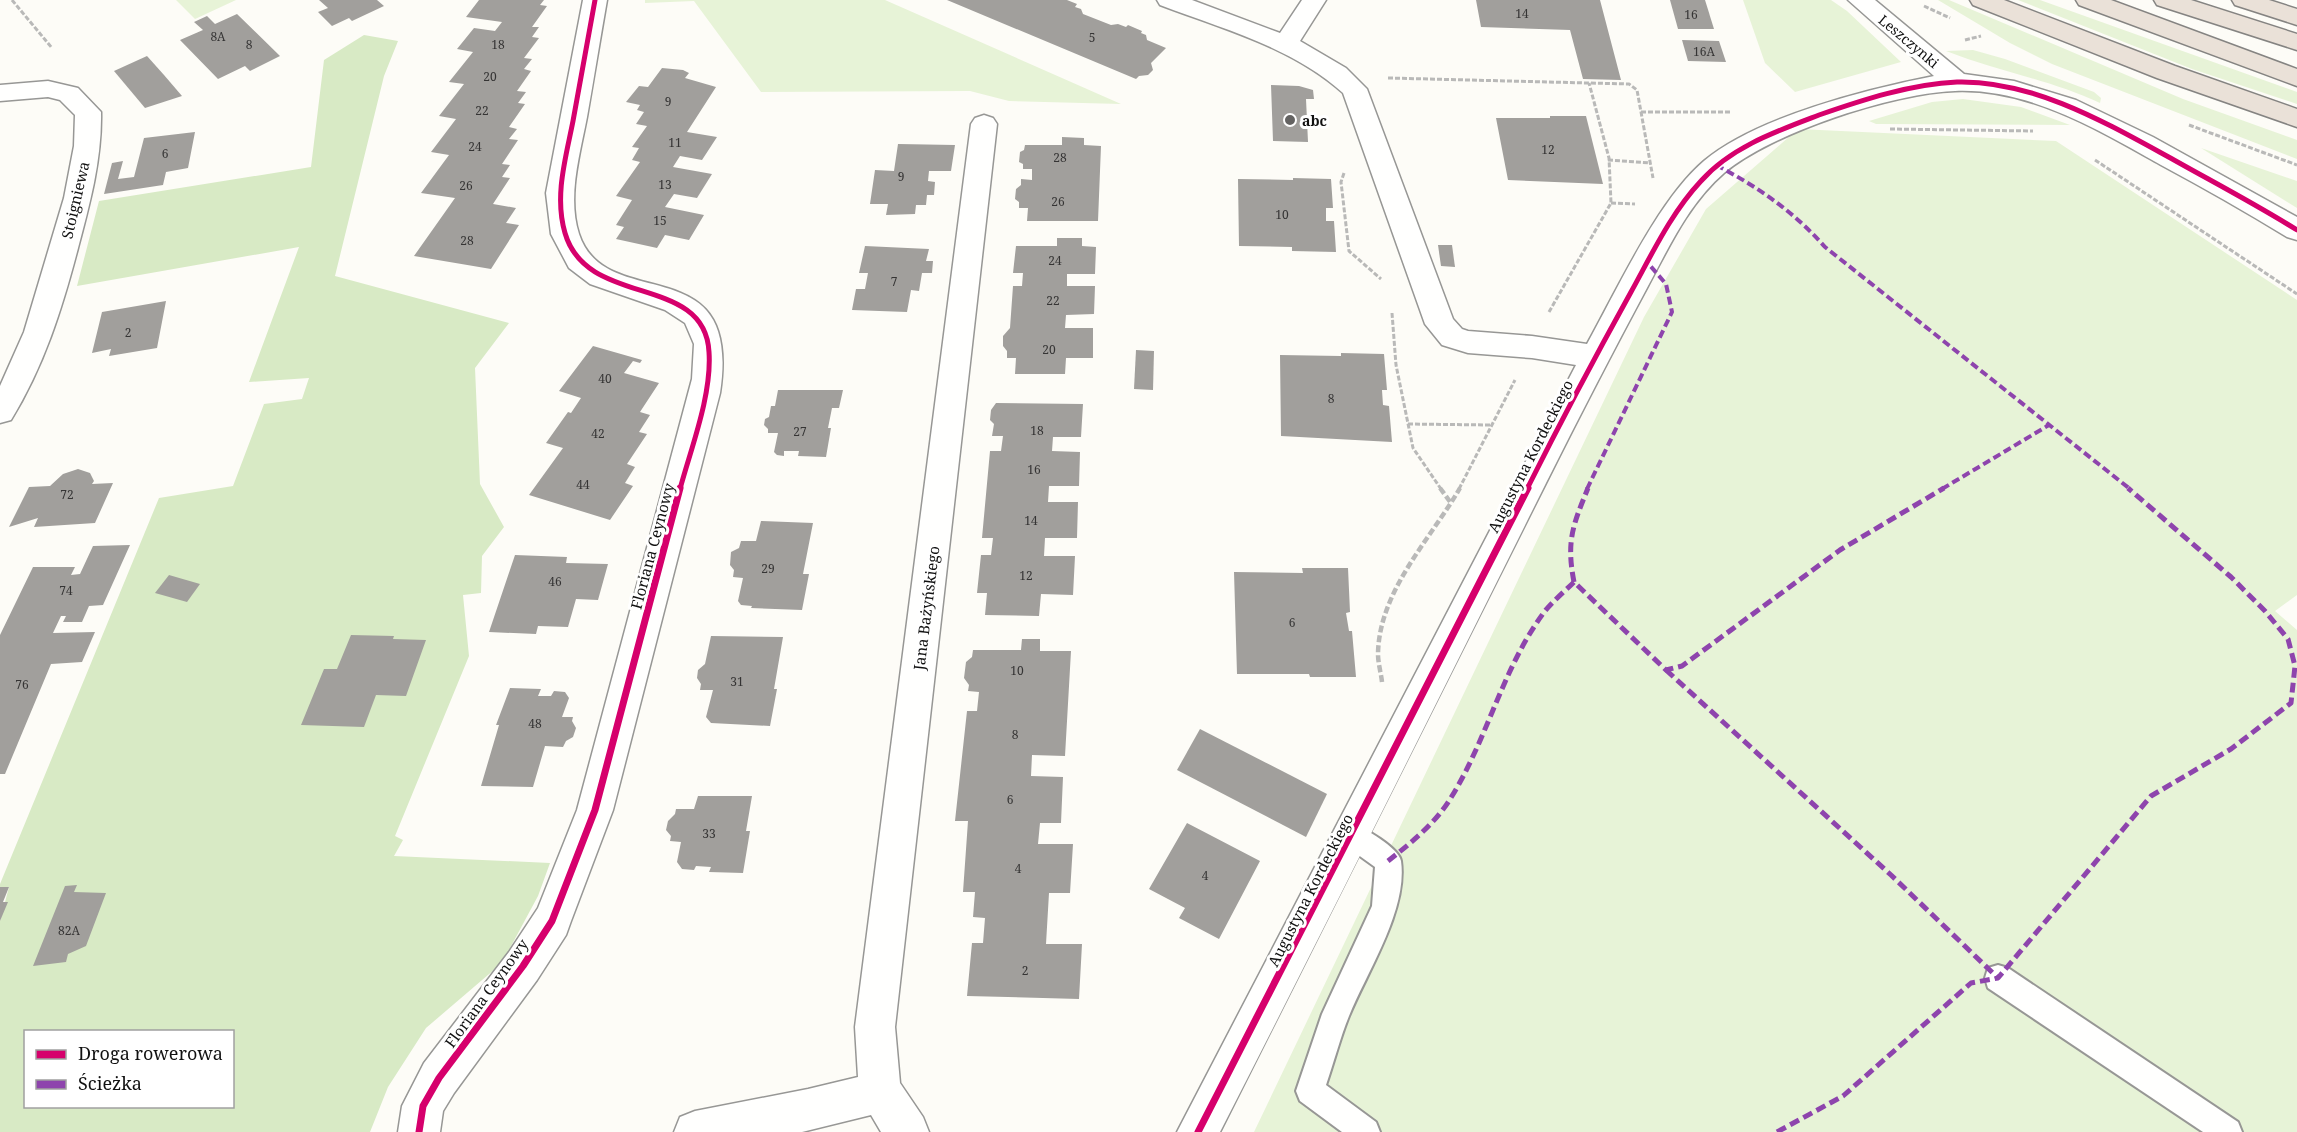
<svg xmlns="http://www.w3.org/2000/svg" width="2297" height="1132" font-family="'Noto Serif',serif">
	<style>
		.green { fill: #e7f3d7 }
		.forest { fill: #d8eac5; fill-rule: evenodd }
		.building { fill: #a19f9c }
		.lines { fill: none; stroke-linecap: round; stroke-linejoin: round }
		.lane-casing { stroke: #979795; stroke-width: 4 }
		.street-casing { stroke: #979795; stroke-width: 3 }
		.highway-casing { stroke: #858482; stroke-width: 3 }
		.path-far1 { stroke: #b9b9b8; stroke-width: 3; stroke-dasharray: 5 2; stroke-linecap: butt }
		.path { stroke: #b9b9b8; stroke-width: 4.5; stroke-dasharray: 7 3; stroke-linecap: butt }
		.lane { fill: #fffffe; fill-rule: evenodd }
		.street { fill: #fffffe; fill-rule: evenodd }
		.highway { fill: #eae1d8; fill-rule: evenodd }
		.quiet-far1 { stroke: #8e44ad; stroke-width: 4; stroke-dasharray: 8 4; stroke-linecap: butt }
		.quiet { stroke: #8e44ad; stroke-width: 5; stroke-dasharray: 10 5; stroke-linecap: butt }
		.cycleway-far1-casing { stroke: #fff; stroke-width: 8 }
		.cycleway-casing { stroke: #fff; stroke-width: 10 }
		.cycleway-far1 { stroke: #d6006c; stroke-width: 5 }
		.cycleway { stroke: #d6006c; stroke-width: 7 }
		.poi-dot { fill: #646362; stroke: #fff; stroke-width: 2 }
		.labels { text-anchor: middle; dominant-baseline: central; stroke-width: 6; stroke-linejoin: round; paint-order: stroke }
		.number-label { font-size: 12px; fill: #353434 }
		.far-street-label { font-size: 14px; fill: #111; stroke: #fff }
		.far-poi-label { font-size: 14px; font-weight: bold; fill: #111; stroke: #fff; text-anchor: start }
		.street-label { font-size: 15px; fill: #111; stroke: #fff }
	</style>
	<rect width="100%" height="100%" fill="#fdfcf7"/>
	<g class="green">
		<path d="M176,0H236L195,19Z"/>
		<path d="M645,0H885L1121,104L1009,101L970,91L761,92L694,1L645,3Z"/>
		<path d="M1743,0H1831L1847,11L1901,62L1795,92L1765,63Z"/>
		<path d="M1938,0H1949L2183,99L2297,140V159L2052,64L2010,43Z"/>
		<path d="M2018,0H2040L2297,92V104L2192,69Z"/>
		<path d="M1973,50L2005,59L2094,92L2101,98L2100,103C2051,80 1997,71 1946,51Z"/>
		<path d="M1963,99L2021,107L2070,125L1876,124L1869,121L1932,102Z"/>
		<path d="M1798,129L2056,141L2297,300V595L2275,611L2297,630V1132H1254L1644,317L1706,209Z"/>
		<path d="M2201,148L2297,181V208Z"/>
	</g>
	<path class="forest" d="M364,35L398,41L384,76L335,276L509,323L475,368L480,484L504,527L482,556L481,593L463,595L469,656L395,836L403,840L394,856L550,863L538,896L502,963L426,1028L388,1087L370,1132H0V921L9,887H0V884L159,498L233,486L264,404L302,399L309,378L249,382L299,247L77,286L99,201L311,167L324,60ZM26,1032H232V1106H26Z"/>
	<g class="building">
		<path d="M319,0H377L384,6L352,21L349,18L332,26L318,12L328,8Z"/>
		<path d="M479,0H544L540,5L547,6L532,27H539L532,37L539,38L524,58L532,59L524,69L531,71L517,91L526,92L518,103L525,104L509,127L517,129L509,139L518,140L502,164L510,165L502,177L510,178L493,204L516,208L506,223L519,225L491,269L414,256L455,198L421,193L449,155L431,152L456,119L439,116L464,84L449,82L473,52L457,49L474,28L495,31L502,22L466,17Z"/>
		<path d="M947,0H1067L1077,4L1075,7L1081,9L1083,14L1111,25L1118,24L1126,27L1128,25L1142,31L1141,33L1146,35L1147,40L1166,48L1151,63L1153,70L1148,75L1139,76L1136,79Z"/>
		<path d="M1476,0H1600L1621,80L1583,79L1570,30L1481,27Z"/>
		<path d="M1670,0H1705L1714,29H1678Z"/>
		<path d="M237,14L280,56L250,71L245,66L218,79L180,40L203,30L194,22L207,16L215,24Z"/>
		<path d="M1682,40L1719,41L1726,62L1688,61Z"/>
		<path d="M147,56L164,75L182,96L145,108L114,71Z"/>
		<path d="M662,68L683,70L689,73L685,78L716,87L687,132L717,137L702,160L680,156L673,167L712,174L697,198L674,194L665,207L704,215L689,240L665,235L657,248L616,239L624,227L616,225L632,200L616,196L640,162L632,160L639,148L632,147L647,126L636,124L644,112L637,110L640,105L626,102L639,86L648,87Z"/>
		<path d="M1271,85L1299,86L1313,90L1314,99H1306L1308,142L1273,141Z"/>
		<path d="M1550,116H1586L1603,184L1508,180L1496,118H1550Z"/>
		<path d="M195,132L188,168L166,172L163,185L104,194L112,163L123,161L118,179L134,177L144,138Z"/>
		<path d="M1062,137L1084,138V145L1101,146L1098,221H1027L1028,208H1019V202L1015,199L1016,189L1021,185V179L1032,180V169H1023V164L1019,162L1020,152L1024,150L1025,145H1062Z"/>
		<path d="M898,144L955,145L951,171H929L928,181L935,182L934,195H927L926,205H916L915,214L886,215L888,204H870L875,170L894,171Z"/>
		<path d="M1293,178L1331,179L1333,208H1326V221H1334L1336,252L1292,251V247L1239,246L1238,179L1293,180Z"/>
		<path d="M1057,238H1082V246L1096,247L1095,274H1067V286H1095L1094,314L1066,315L1065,328H1093V358H1066L1065,374H1015L1016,358H1007V351L1003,346V336L1010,328L1013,286H1022L1023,273H1013L1016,246H1057Z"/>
		<path d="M1438,245H1452L1455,267L1441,266Z"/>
		<path d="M865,246L929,249L926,261H933L932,273H922L919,291L911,290L907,312L852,310L856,289H865L868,273H859Z"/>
		<path d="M166,301L157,348L109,356L111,349L92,353L102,312Z"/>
		<path d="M593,346L642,360L640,363L633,361L624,373L659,383L640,412L650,415L639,432L647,434L627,464L635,467L625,483L633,486L610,520L529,495L563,448L546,443L568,412L571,413L581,398L559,391Z"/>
		<path d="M1136,350L1154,351L1153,390L1134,389Z"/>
		<path d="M1341,353L1384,354L1387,390H1382L1383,405L1389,406L1392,442L1281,436L1280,355L1341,356Z"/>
		<path d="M778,390H843L839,408H832L828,428H831L826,457L798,456L799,451H784V456L777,455L774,452L778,433H768V429L764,425L765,419L769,417L771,406H775Z"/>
		<path d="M996,403L1083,404L1081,437H1053L1052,451L1080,452L1079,486H1049L1048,502H1078L1077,538H1045L1044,556H1075L1073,595L1041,594L1039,616L985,615L987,593H977L981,555H991L993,538H982L990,451H1001L1003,436H992L994,424L990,420L991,410Z"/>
		<path d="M78,469L90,473L94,481L92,484L113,483L95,523L34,527L38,518L9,527L29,487L50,486L63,474Z"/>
		<path d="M761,521L813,523L803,574H809L802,610L751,608L752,606L741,605L738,601L743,578L733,577L734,570L730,565L731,552L739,548L741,541H756Z"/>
		<path d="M130,545L103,605L89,606L82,622H63L66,616H61L53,633L95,632L82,662L51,664L5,774H0V635L33,567H75L71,575L80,574L93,546Z"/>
		<path d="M515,555L567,557L566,563L608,564L598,600L576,599L568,627L538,626L536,634L489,632Z"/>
		<path d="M1302,568H1348L1350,612L1346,613L1349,631H1352L1356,677H1310L1309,674H1237L1234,572L1303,573Z"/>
		<path d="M169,575L200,584L187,602L155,593Z"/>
		<path d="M351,635L394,636L393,639L426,640L406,696L376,695L364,727L301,725L324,669H337Z"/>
		<path d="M711,636L783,637L774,689H777L770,726L711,723L706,717L713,690H700L701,684L697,678L698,670L705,664Z"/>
		<path d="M1022,639H1040V651H1071L1065,756L1032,755L1031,776L1063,777L1061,823H1040L1038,844H1073L1070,893H1049L1046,944H1082L1079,999L967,996L972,943H983L985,918L973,917L975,892H963L968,821H955L967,711H977L979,692L968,691L969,685L964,678L966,662L972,657L973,650H1021Z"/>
		<path d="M510,688L541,689L538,696H551L554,691L565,692L569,698L562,717H573L572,721L576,728L573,737L566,741L563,747L545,746L533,787L481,786L499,725H496Z"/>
		<path d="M1200,729L1327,794L1306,837L1177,770Z"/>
		<path d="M698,796H752L746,831H750L743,873L709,872L711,867L696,866L694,870L682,869L677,862L681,842L670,841L671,836L666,830L668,821L675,814L676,809H694Z"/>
		<path d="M1187,823L1260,861L1219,939L1179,918L1185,908L1149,889Z"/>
		<path d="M77,885L74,892L106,893L86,946L68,954L66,962L33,966L65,886Z"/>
		<path d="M0,887H9L3,902H8L0,921Z"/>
	</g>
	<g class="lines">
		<defs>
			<g id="lane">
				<path d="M1352,823C1364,828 1399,848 1401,861C1408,910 1367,972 1349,1016C1340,1038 1334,1062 1326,1085L1376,1122L1380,1132H1342L1300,1101L1296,1091L1322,1014L1372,906L1375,867L1343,844L1339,835L1343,826Z"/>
				<path d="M1998,965L2008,968L2238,1122L2242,1132H2203L1988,988L1985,978L1988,968Z"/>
			</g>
			<g id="street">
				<path d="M583,0H607C600,39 594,78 587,117C580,154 567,197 579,234C606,316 743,244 720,393L613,810L571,921L566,935L537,980L454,1093L443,1111L440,1132H398L402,1106L424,1063L509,952L538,908L577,810L692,379L694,344L685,323L665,310L590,284L569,268L551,234L546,193Z"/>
				<path d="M1157,0H1192L1280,33L1302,0H1326L1300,41L1346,68L1367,89L1453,319L1462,329L1468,331L1532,336L1587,344C1617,290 1658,200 1704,161C1756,117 1868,89 1934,76L1848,0H1875L1964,74L2014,81L2076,100L2153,137L2297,217V240L2287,237C2246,212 2204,188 2161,165C2099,130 2029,88 1955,91C1893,93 1771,133 1724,173C1689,203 1669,247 1648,286C1613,351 1579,417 1546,483C1438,700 1330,917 1220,1132H1177L1576,365L1532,358L1468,353L1442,345L1425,324L1343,93C1292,47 1223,29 1160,5Z"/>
				<path d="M48,81L78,88L101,112C102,159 90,203 78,248C62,309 44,366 11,420L0,423V386L24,332L64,198L74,146L75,115L60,100L48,97L0,101V85Z"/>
				<path d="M984,115L993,118L997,124L895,1027L900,1083L923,1117L929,1132H881L871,1115L802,1132H674L680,1117L695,1111L808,1089L858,1077L855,1027L971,124L975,118Z"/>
			</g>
			<g id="highway">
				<path d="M1970,0H2004L2175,66L2297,109V127L2157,78L1973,5Z"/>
				<path d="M2076,0H2111L2297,69V86L2079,5Z"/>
				<path d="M2154,0H2191L2297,34V50L2157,5Z"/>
				<path d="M2232,0H2269L2297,9V25L2235,5Z"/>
			</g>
		</defs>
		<use href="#lane" class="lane-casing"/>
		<use href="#street" class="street-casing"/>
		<use href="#highway" class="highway-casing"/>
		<g class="path-far1">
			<path d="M12,0L52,48"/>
			<path d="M1924,6L1950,18"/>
			<path d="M1965,40L1981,36"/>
			<path d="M1388,78L1629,84L1637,90L1653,178"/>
			<path d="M1641,112H1731"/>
			<path d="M2189,125L2297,165"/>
			<path d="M1890,129L2033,131"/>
			<path d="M1608,160L1651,163"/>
			<path d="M2095,160L2297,294"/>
			<path d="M1344,173L1341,182L1349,251L1381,279"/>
			<path d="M1611,203L1635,204"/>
			<path d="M1549,312L1611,203L1609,158L1589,83"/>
			<path d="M1392,313L1396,365L1413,448L1441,489"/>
			<path d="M1408,424L1492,425"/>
			<path d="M1459,489L1515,380"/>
		</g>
		<g class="path">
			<path d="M1440,488L1451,503"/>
			<path d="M1382,682C1381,673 1378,663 1378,654C1379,591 1430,540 1460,488"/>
		</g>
		<use href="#lane" class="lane"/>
		<use href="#street" class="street"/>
		<use href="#highway" class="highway"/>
		<g class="quiet-far1">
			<path d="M1716,165C1758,187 1793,211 1825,247L2130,489"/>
			<path d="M1587,489L1672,312L1666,284L1647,262"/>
			<path d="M1942,489L2049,425"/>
		</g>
		<g class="quiet">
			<path d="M1574,582C1566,541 1573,525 1588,488"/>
			<path d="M1666,670L1891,875L1998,978"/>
			<path d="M1388,861C1412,842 1436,823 1452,796C1488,737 1503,667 1545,611C1553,601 1565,591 1574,582L1666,670L1682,666L1840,550L1944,488"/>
			<path d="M1777,1132L1843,1096L1971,983L1998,978L2151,796L2231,749L2291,703L2295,666L2288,639L2265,611L2231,577L2128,488"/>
		</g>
		<defs>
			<g id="cycleway-far1">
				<path d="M595,0C588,40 580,81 573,121C566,157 554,196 565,233C587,309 705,273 709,352C712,395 691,448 680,489"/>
				<path d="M1527,489C1560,423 1595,357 1631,292C1652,254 1671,213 1701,181C1731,147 1777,131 1819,115C1862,100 1911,84 1957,82C2034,80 2108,124 2174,160C2215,183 2257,205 2297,230"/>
			</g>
			<g id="cycleway">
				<path d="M419,1132L423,1106L439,1078L523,966L552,921L595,810L680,488"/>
				<path d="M1198,1132L1528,488"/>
			</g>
		</defs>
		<use href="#cycleway-far1" class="cycleway-far1-casing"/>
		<use href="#cycleway" class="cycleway-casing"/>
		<use href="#cycleway-far1" class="cycleway-far1"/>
		<use href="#cycleway" class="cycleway"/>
	</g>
	<circle class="poi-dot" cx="1290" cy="120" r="6"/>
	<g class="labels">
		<g class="number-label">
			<text x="1522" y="13">14</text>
			<text x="1691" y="14">16</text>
			<text x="218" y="36">8A</text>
			<text x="1092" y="37">5</text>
			<text x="249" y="44">8</text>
			<text x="498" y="44">18</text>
			<text x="1704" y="51">16A</text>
			<text x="490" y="76">20</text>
			<text x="668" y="101">9</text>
			<text x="482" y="110">22</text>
			<text x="675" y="142">11</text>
			<text x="475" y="146">24</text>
			<text x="1548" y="149">12</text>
			<text x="165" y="153">6</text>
			<text x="1060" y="157">28</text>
			<text x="901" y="176">9</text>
			<text x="665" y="184">13</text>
			<text x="466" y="185">26</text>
			<text x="1058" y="201">26</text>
			<text x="1282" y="214">10</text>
			<text x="660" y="220">15</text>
			<text x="467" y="240">28</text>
			<text x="1055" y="260">24</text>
			<text x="894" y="281">7</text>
			<text x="1053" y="300">22</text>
			<text x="128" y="332">2</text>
			<text x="1049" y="349">20</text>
			<text x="605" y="378">40</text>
			<text x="1331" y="398">8</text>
			<text x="1037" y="430">18</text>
			<text x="800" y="431">27</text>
			<text x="598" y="433">42</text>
			<text x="1034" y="469">16</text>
			<text x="583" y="484">44</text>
			<text x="67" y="494">72</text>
			<text x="1031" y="520">14</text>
			<text x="768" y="568">29</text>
			<text x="1026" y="575">12</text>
			<text x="555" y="581">46</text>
			<text x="66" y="590">74</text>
			<text x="1292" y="622">6</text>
			<text x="1017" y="670">10</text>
			<text x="737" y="681">31</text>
			<text x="22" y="684">76</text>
			<text x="535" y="723">48</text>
			<text x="1015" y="734">8</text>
			<text x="1010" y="799">6</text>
			<text x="709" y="833">33</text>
			<text x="1018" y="868">4</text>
			<text x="1205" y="875">4</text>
			<text x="69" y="930">82A</text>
			<text x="1025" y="970">2</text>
		</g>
		<g class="far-street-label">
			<text transform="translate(1909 41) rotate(40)">Leszczynki</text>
		</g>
		<g class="far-poi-label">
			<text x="1302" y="120">abc</text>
		</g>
		<g class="street-label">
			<text transform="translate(75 200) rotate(-77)">Stoigniewa</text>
			<text transform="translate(1530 456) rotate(-63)">Augustyna Kordeckiego</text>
			<text transform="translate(652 546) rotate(-75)">Floriana Ceynowy</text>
			<text transform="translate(926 608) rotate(-83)">Jana Bażyńskiego</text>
			<text transform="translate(1310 890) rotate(-63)">Augustyna Kordeckiego</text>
			<text transform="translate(486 993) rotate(-54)">Floriana Ceynowy</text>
		</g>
	</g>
	<rect x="24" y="1030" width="210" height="78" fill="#ffffff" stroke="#a0a0a0" stroke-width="1.5"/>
	<rect x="36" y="1050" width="30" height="9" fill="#d6006c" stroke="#a0a0a0" stroke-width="1.5"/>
	<text x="78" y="1060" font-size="18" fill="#111111">Droga rowerowa</text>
	<rect x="36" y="1080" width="30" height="9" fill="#8e44ad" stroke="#a0a0a0" stroke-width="1.5"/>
	<text x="78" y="1090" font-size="18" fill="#111111">Ścieżka</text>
</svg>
